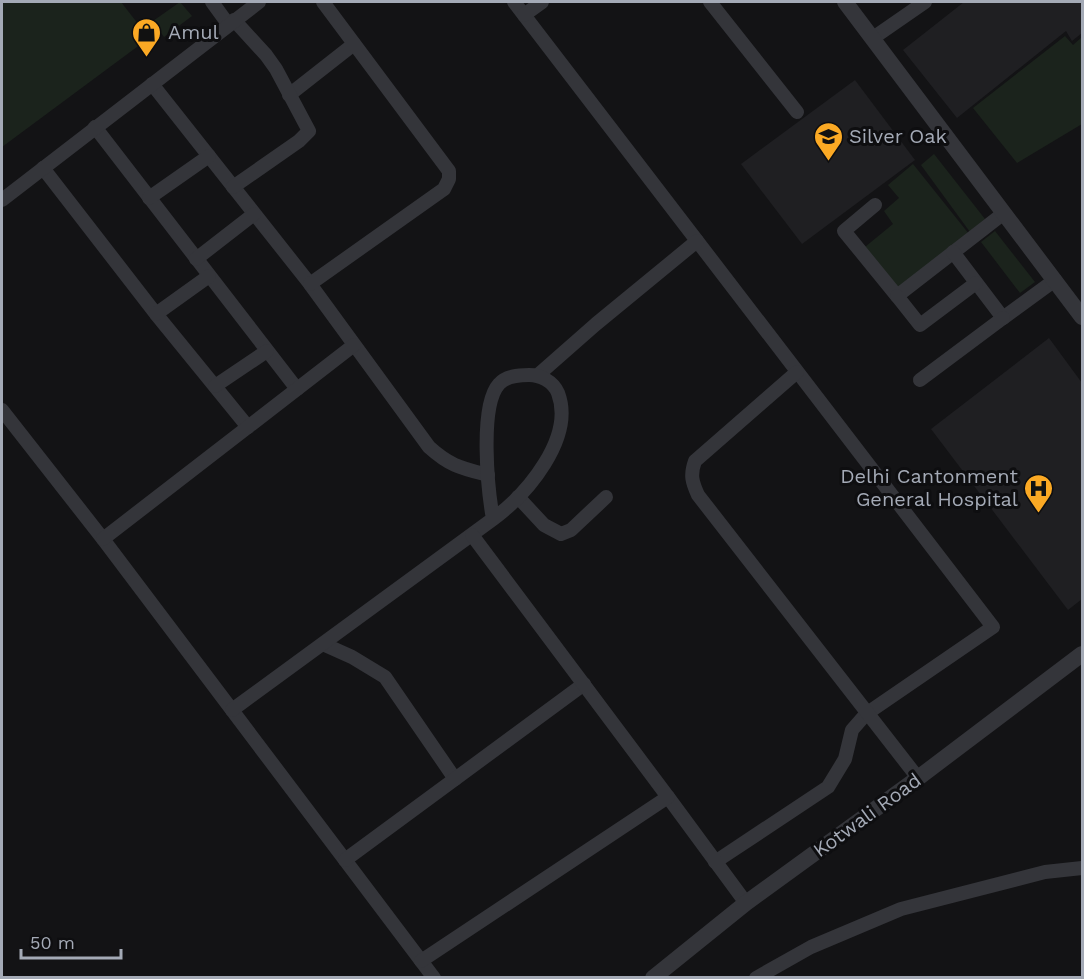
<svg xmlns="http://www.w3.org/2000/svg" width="1084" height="979" font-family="'Work Sans',sans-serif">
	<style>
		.built { fill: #1f1f22 }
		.green { fill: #1b231c }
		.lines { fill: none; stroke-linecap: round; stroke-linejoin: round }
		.minor { stroke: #34353a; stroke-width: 14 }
		.tertiary { stroke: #34353a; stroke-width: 16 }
		.labels { text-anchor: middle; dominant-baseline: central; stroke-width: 6; stroke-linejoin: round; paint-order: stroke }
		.poi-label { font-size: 20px; fill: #a4aab6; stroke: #0e0e10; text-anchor: start }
		.street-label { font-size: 20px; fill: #a4aab6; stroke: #0e0e10 }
	</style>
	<rect width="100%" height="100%" fill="#131315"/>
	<g class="built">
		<path d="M964,2H1082V33L1072,41L1066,31L957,118L903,50Z"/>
		<path d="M855,80L915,160L802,244L741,164Z"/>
		<path d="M1049,338L1082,383V599L1068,610L931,429Z"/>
	</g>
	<g class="green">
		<path d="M2,2H121L149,38L2,147Z"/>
		<path d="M180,2L192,16L164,37L153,21Z"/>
		<path d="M1065,36L1073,45L1082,37V124L1017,163L973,108Z"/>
		<path d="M934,154L985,219L970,232L921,165Z"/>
		<path d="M913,164L969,234L899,290L865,247L893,224L884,211L899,198L888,185Z"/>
		<path d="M995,231L1035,282L1020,293L981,242Z"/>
	</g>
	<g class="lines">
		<g class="minor">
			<path d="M212,2L228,24"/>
			<path d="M514,2L993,627L866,714L852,730L845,759L828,787L715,862"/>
			<path d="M710,2L797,112"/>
			<path d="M524,15L542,2"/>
			<path d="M873,38L925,2"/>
			<path d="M152,84L310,284L429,447C450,466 461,468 488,475"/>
			<path d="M289,95L354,44"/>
			<path d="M95,127L297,389"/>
			<path d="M43,168L156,314L248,427"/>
			<path d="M233,187L299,141L309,131L276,69L266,55L234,20"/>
			<path d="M149,198L209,156"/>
			<path d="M2,200L259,2"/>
			<path d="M875,205L844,231L897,296L1004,213"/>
			<path d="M953,252L1003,318L1055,280"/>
			<path d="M196,259L254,214"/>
			<path d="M310,284L444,189L449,179V171L323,2"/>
			<path d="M897,296L920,325L976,283"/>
			<path d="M156,314L209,276"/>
			<path d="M797,372L695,461C690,475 692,482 698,495L918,778"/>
			<path d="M538,375L596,324L697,241"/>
			<path d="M920,380L1003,318"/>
			<path d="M215,386L267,351"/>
			<path d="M2,410L103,539L434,978"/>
			<path d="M518,497L544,525L561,534L571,530L606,497"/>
			<path d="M103,539L354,345"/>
			<path d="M323,644L352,657L385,677L455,779"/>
			<path d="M232,710L493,519C527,494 575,438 558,393C553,381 540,375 529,375C518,375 506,376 499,384C479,406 488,491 493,519"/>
			<path d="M668,797L746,903"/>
			<path d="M345,860L584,684"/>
			<path d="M421,961L668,797L472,535"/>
			<path d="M756,978L811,947L901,909L1045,872L1082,868"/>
		</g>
		<g class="tertiary">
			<path d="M845,2L1082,317"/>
			<path d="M653,978L746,903L918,778L1082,654"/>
		</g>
	</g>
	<defs>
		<symbol id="shop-pin" viewBox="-11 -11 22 30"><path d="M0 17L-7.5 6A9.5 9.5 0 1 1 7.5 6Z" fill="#fba924" stroke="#0e0e10"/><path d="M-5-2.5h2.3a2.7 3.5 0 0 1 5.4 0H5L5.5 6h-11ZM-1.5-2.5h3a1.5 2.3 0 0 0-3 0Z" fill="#111"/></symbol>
		<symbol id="school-pin" viewBox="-11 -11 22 30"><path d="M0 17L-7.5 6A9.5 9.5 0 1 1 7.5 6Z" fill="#fba924" stroke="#0e0e10"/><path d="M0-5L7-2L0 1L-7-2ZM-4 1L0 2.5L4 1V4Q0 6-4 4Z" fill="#111"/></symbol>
		<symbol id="hospital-pin" viewBox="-11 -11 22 30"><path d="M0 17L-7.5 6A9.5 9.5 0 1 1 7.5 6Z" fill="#fba924" stroke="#0e0e10"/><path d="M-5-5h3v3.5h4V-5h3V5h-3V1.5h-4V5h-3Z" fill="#111"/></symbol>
	</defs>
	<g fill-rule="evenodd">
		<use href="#shop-pin" x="130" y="16" width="33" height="45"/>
		<use href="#school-pin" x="812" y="120" width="33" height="45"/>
		<use href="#hospital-pin" x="1022" y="472" width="33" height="45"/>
	</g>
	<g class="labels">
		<g class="poi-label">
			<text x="168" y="32">Amul</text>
			<text x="849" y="136">Silver Oak</text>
			<text x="1018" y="476" text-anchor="end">Delhi Cantonment<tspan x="1018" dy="23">General Hospital</tspan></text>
		</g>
		<g class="street-label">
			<text transform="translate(867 815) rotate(-36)">Kotwali Road</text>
		</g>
	</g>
	<rect width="1084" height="979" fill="none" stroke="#a4aab6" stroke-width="6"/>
	<path d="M21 949v9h100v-9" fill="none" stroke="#a4aab6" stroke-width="3"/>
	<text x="30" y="949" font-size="18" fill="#a4aab6" stroke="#0e0e10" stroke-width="4.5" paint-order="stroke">50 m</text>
</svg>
